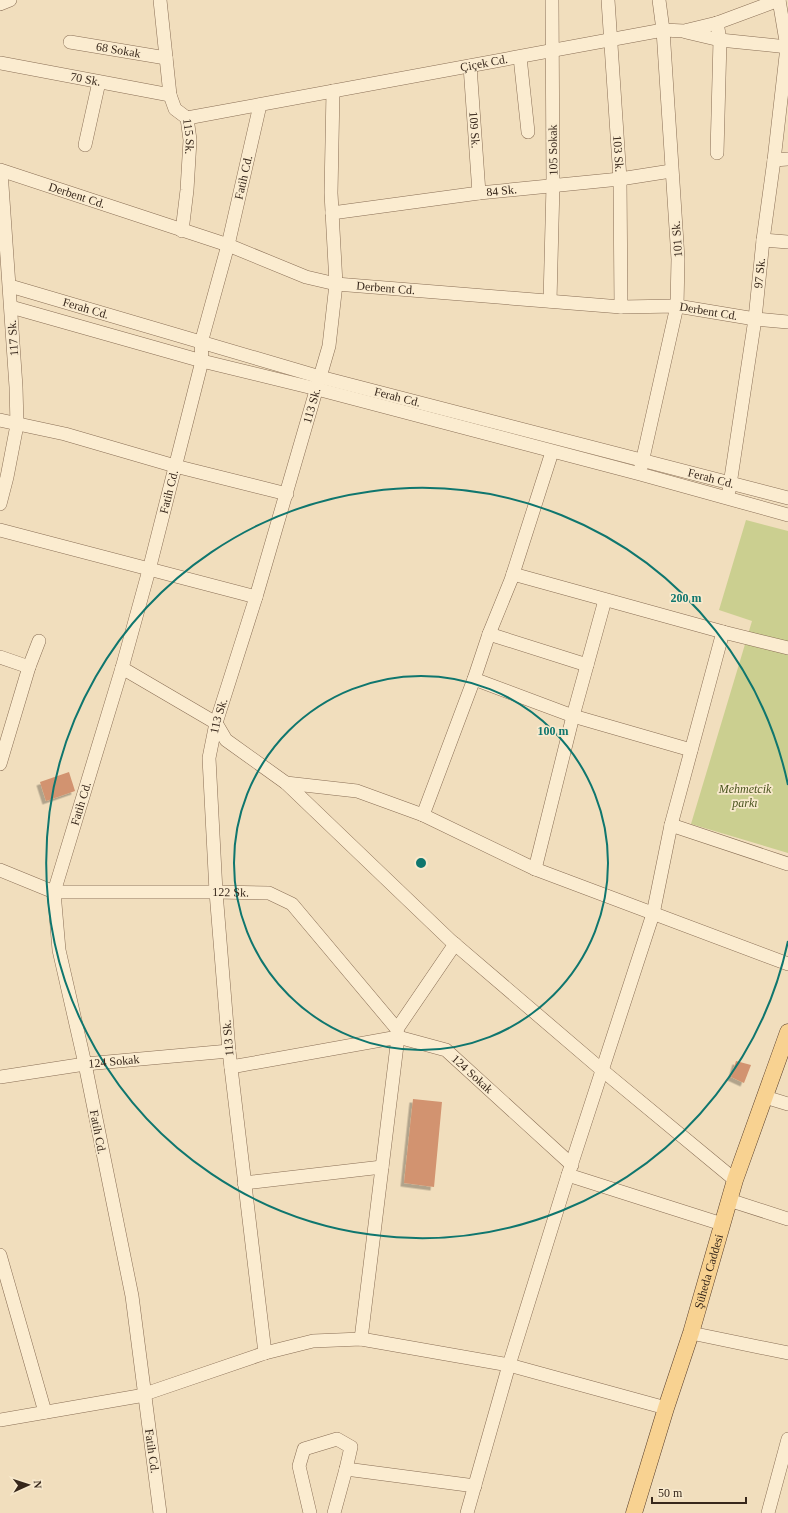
<svg xmlns="http://www.w3.org/2000/svg" width="788" height="1513" font-family="Georgia,serif">
	<style>
		.green { fill: #cbcf90 }
		.building { fill: #d29370; filter: url(#shadow) }
		.lines { fill: none; stroke-linecap: round; stroke-linejoin: round }
		.minor-casing { stroke: #896e55; stroke-width: 14 }
		.major-casing { stroke: #563c2a; stroke-width: 17 }
		.minor { stroke: #fbecd0; stroke-width: 13 }
		.major { stroke: #f8d291; stroke-width: 16 }
		.ring { fill: none; stroke: #0f766e; stroke-width: 2 }
		.labels { text-anchor: middle; dominant-baseline: central; stroke-width: 3.5; stroke-linejoin: round; paint-order: stroke }
		.street-label { font-size: 12px; fill: #37271b; stroke: #f8e9cd }
		.park-label { font-size: 12px; font-style: italic; fill: #4b5520; stroke: #f8e9cd }
		.centre { fill: #0f766e; stroke: #f8e9cd; stroke-width: 2 }
		.ring-label { font-size: 12px; text-anchor: middle; font-weight: bold; fill: #0f766e; stroke: #f8e9cd; stroke-width: 3.5; stroke-linejoin: round; paint-order: stroke }
	</style>
	<defs>
		<filter id="shadow"><feDropShadow dx="-3.5" dy="3.5" stdDeviation="0" flood-color="#0004"/></filter>
	</defs>
	<rect width="100%" height="100%" fill="#f1debd"/>
	<path class="green" d="M746,520L788,531V853L691,824L752,621L719,610Z"/>
	<g class="building">
		<path d="M69,772L75,791L46,801L40,782Z"/>
		<path d="M736,1061L751,1065L744,1083L731,1077Z"/>
		<path d="M413,1099L442,1102L434,1187L404,1183Z"/>
	</g>
	<g class="lines">
		<defs>
			<g id="minor">
				<path id="s1" d="M160,0L170,95L175,109L187,118L190,140L187,190L182,231"/>
				<path id="s2" d="M608,0L620,179L621,307"/>
				<path d="M0,4L10,0"/>
				<path d="M717,23L720,40L717,153"/>
				<path d="M686,32L720,40L788,47"/>
				<path id="s3" d="M70,42L166,58"/>
				<path d="M520,57L528,132"/>
				<path id="s4" d="M0,63L170,95"/>
				<path id="s5" d="M470,66L479,193"/>
				<path id="s6" d="M187,118L663,30L684,31L717,23L779,0"/>
				<path d="M85,145L99,82"/>
				<path d="M774,160L788,159"/>
				<path id="s7" d="M0,170L228,245L306,277L336,284L621,307L677,306L755,319L788,322"/>
				<path id="s8" d="M332,213L479,193L620,179L671,171"/>
				<path d="M763,240L788,242"/>
				<path id="s9" d="M10,286L320,377L788,498"/>
				<path d="M550,301L553,185L552,0"/>
				<path d="M11,307L202,361L317,389L640,474L788,515"/>
				<path d="M0,420L65,434L175,466L287,494"/>
				<path d="M641,467L677,306L678,259L663,30L659,0"/>
				<path id="s10" d="M729,491L755,319L763,240L774,160L787,47L779,0"/>
				<path d="M0,504L7,477L17,425L16,387L1,171"/>
				<path d="M0,530L256,597"/>
				<path d="M513,574L723,632L788,648"/>
				<path d="M489,634L587,665"/>
				<path d="M0,657L29,667"/>
				<path d="M122,668L216,723L226,740L286,783L450,940L602,1070L735,1180"/>
				<path d="M474,679L573,716L691,750"/>
				<path d="M0,764L29,667L39,641"/>
				<path d="M286,783L357,791L423,815L535,869L788,964"/>
				<path d="M423,815L474,679L489,634L511,580L552,452"/>
				<path d="M671,825L788,864"/>
				<path d="M535,869L573,716L605,600"/>
				<path id="s11" d="M0,870L54,892H216L269,893L292,904L397,1029L398,1037L361,1339"/>
				<path d="M397,1029L455,944"/>
				<path id="s12" d="M231,1067L398,1037L446,1050L572,1165"/>
				<path id="s13" d="M0,1077L85,1064L229,1051"/>
				<path d="M765,1097L788,1104"/>
				<path d="M568,1175L722,1224"/>
				<path d="M244,1183L382,1167"/>
				<path d="M729,1200L788,1219"/>
				<path d="M0,1255L45,1412"/>
				<path d="M691,1333L788,1353"/>
				<path id="s14" d="M265,1353L229,1051L216,892L209,758L216,723L256,597L329,346L336,284L331,193L333,91"/>
				<path d="M0,1420L139,1396L265,1353L313,1341L361,1339L509,1365L666,1408"/>
				<path d="M346,1469L475,1486"/>
				<path id="s15" d="M160,1513L132,1296L85,1064L59,950L54,892L122,668L149,570L202,361L201,343L228,245L260,105"/>
				<path d="M310,1513L299,1466L304,1449L337,1439L351,1447L346,1469L334,1513"/>
				<path d="M467,1513L509,1365L568,1175L653,914L671,825L723,632"/>
				<path d="M768,1513L788,1439"/>
			</g>
			<g id="major">
				<path id="s16" d="M634,1513L666,1408L691,1333L735,1180L788,1032"/>
			</g>
		</defs>
		<use href="#minor" class="minor-casing"/>
		<use href="#major" class="major-casing"/>
		<use href="#minor" class="minor"/>
		<use href="#major" class="major"/>
	</g>
	<g class="ring">
		<circle cx="421" cy="863" r="187"/>
		<path d="M788 941A375 375 0 1 1 788 785"/>
	</g>
	<g class="labels">
		<g class="street-label">
			<text stroke="none"><textPath href="#s3" startOffset="49">68 Sokak</textPath></text>
			<text stroke="none"><textPath href="#s6" startOffset="302">Çiçek Cd.</textPath></text>
			<text stroke="none"><textPath href="#s4" startOffset="87">70 Sk.</textPath></text>
			<text stroke="none"><textPath href="#s5" startOffset="64">109 Sk.</textPath></text>
			<text stroke="none"><textPath href="#s1" startOffset="144">115 Sk.</textPath></text>
			<text transform="translate(553 150) rotate(-91)">105 Sokak</text>
			<text stroke="none"><textPath href="#s2" startOffset="154">103 Sk.</textPath></text>
			<text stroke="none"><textPath href="#s15" startOffset="1371">Fatih Cd.</textPath></text>
			<text stroke="none"><textPath href="#s8" startOffset="171">84 Sk.</textPath></text>
			<text stroke="none"><textPath href="#s7" startOffset="81">Derbent Cd.</textPath></text>
			<text transform="translate(677 239) rotate(-94)">101 Sk.</text>
			<text stroke="none"><textPath href="#s10" startOffset="220">97 Sk.</textPath></text>
			<text stroke="none"><textPath href="#s7" startOffset="405">Derbent Cd.</textPath></text>
			<text stroke="none"><textPath href="#s9" startOffset="79">Ferah Cd.</textPath></text>
			<text stroke="none"><textPath href="#s7" startOffset="729">Derbent Cd.</textPath></text>
			<text transform="translate(13 338) rotate(-94)">117 Sk.</text>
			<text stroke="none"><textPath href="#s9" startOffset="403">Ferah Cd.</textPath></text>
			<text stroke="none"><textPath href="#s14" startOffset="965">113 Sk.</textPath></text>
			<text stroke="none"><textPath href="#s9" startOffset="727">Ferah Cd.</textPath></text>
			<text stroke="none"><textPath href="#s15" startOffset="1047">Fatih Cd.</textPath></text>
			<text stroke="none"><textPath href="#s14" startOffset="641">113 Sk.</textPath></text>
			<text stroke="none"><textPath href="#s15" startOffset="723">Fatih Cd.</textPath></text>
			<text stroke="none"><textPath href="#s11" startOffset="235">122 Sk.</textPath></text>
			<text transform="translate(228 1038) rotate(-95)">113 Sk.</text>
			<text stroke="none"><textPath href="#s13" startOffset="115">124 Sokak</textPath></text>
			<text stroke="none"><textPath href="#s12" startOffset="255">124 Sokak</textPath></text>
			<text transform="translate(98 1132) rotate(79)">Fatih Cd.</text>
			<text stroke="none"><textPath href="#s16" startOffset="253">Şüheda Caddesi</textPath></text>
			<text transform="translate(152 1451) rotate(82)">Fatih Cd.</text>
		</g>
		<g class="park-label">
			<text x="745" y="789">Mehmetcik<tspan x="745" dy="14">parkı</tspan></text>
		</g>
	</g>
	<circle cx="421" cy="863" r="6" class="centre"/>
	<g class="ring-label">
		<text x="686" y="602">200 m</text>
		<text x="553" y="735">100 m</text>
	</g>
	<g transform="translate(28 1485) rotate(87)" stroke="#f8e9cd" stroke-width="3" paint-order="stroke">
	<path d="M0-3L7 15L0 10L-7 15Z" fill="#37271b"/>
	<text y="-6" font-size="11" font-weight="bold" text-anchor="middle" fill="#37271b">N</text>
	</g>
	<path d="M652 1497v6h94v-6" fill="none" stroke="#37271b" stroke-width="2"/>
	<text x="658" y="1497" font-size="12" fill="#37271b" stroke="#f8e9cd" stroke-width="3" paint-order="stroke">50 m</text>
</svg>
